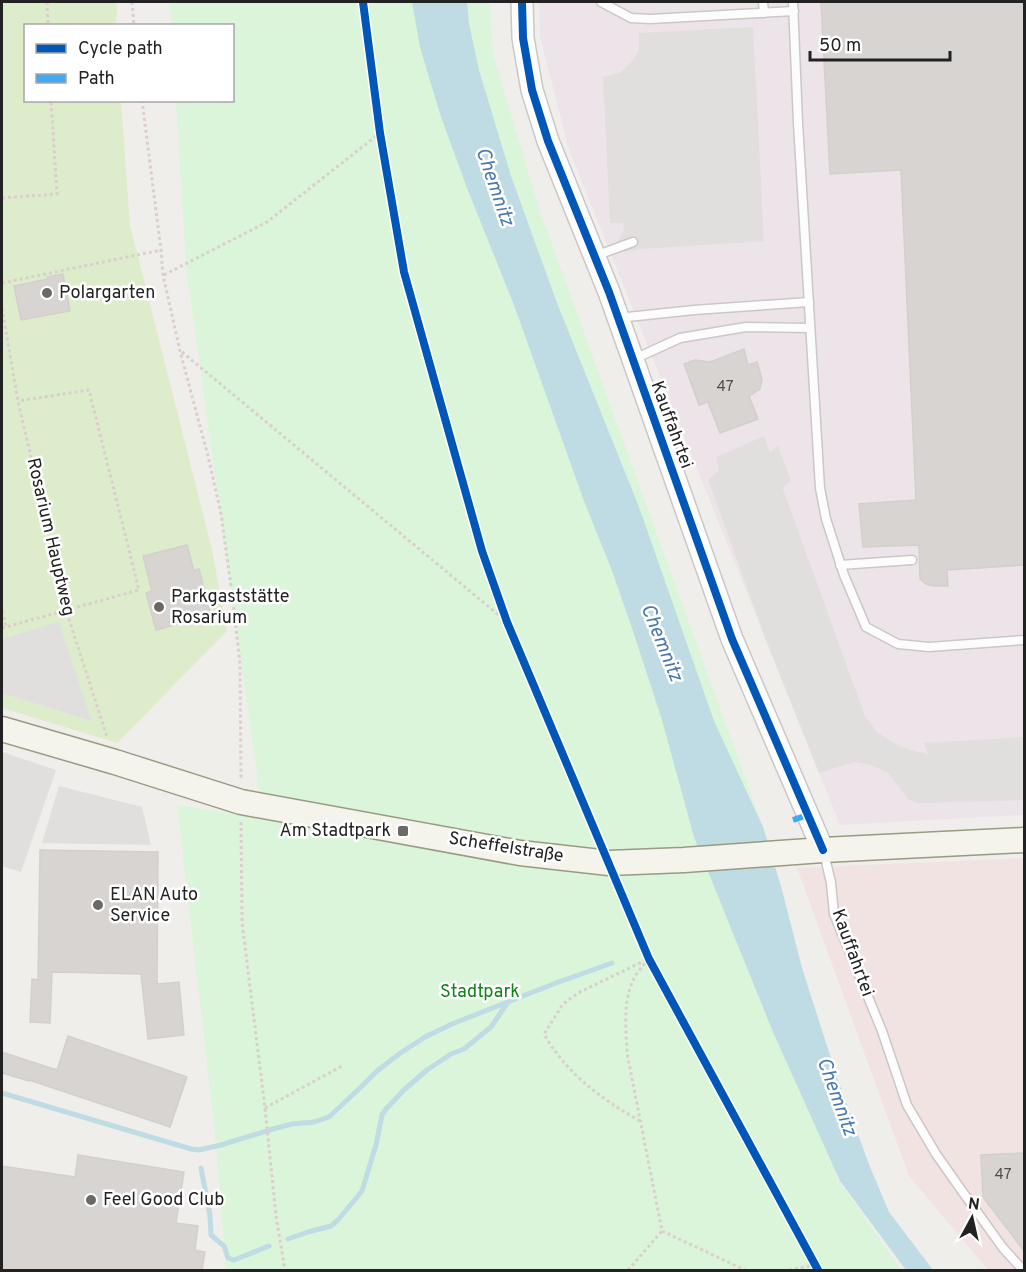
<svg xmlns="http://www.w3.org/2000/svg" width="1026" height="1272" font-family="Overpass,sans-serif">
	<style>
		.commercial { fill: #f1e3e1 }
		.industrial { fill: #ede4e9 }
		.grass { fill: #ddeccb }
		.park { fill: #daf5da }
		.parking { fill: #e0dfde }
		.water { fill: #bfdbe3 }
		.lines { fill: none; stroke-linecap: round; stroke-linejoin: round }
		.stream { stroke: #bfdbe3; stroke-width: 5 }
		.building { fill: #d7d4d2; stroke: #d3d0cc; stroke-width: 1.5 }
		.service-casing { stroke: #c9c8c7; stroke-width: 11 }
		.tertiary-casing { stroke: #c9c8c7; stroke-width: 24 }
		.secondary-casing { stroke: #999a82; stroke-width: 27 }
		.path { stroke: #dccecd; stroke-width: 3; stroke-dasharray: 3 3; stroke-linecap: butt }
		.service { stroke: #fdfcfc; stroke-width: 8 }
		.tertiary { stroke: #fdfcfc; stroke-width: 21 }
		.secondary { stroke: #f4f4ed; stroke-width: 24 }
		.quiet { stroke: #3fa9f5; stroke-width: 6; stroke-dasharray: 12 6; stroke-linecap: butt }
		.cycleway-casing { stroke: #fff; stroke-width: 11 }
		.cycleway { stroke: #0057b8; stroke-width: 8 }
		.poi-dot { fill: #6a6968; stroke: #fff; stroke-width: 2 }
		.labels { text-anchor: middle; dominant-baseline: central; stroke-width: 5; stroke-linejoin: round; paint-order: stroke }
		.number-label { font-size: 15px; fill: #4f4e4e }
		.poi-label { font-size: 18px; fill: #222; stroke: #fff; text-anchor: start }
		.street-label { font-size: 18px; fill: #222; stroke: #fff }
		.park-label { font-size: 18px; fill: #0c8416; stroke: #fff }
		.water-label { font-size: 20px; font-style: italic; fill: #4a7aab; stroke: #fff }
	</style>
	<rect width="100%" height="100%" fill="#f0eeeb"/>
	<path class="commercial" d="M1024,858V1270H988L909,1176L797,868Z"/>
	<path class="industrial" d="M539,2H1024V815L840,825L569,150L540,37Z"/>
	<path class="grass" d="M2,2H117L116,25L26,26V100L121,101L130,225L212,550L227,631L117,743L2,708Z"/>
	<path class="park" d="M170,2H490L493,54L540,211L766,835L732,871L838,1180L901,1270H226L215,1133L177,805L263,818L186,267L176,101L232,100V26L171,25Z"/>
	<g class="parking">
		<path d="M753,27L764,241L642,249L623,252L618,241L624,230L623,223H610L603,77L621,72L632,62L639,50V33Z"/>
		<path d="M764,436L770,452L778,446L791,480L783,489L865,716L877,732L892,742L909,750L928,754L924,743L1024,737V800L918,803L909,800L887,772L870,765L855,762L819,773L766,640L708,480L719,470L716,457Z"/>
		<path d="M59,622L92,721L2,693V639Z"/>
		<path d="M2,752L56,770L21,872L2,866Z"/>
		<path d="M59,786L142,807L151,845L42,843Z"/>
	</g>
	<path class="water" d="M412,2H467L469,24L479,70L511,176L557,303L639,507L714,721L763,827L781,886L802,968L837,1077L870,1167L889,1212L933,1270H906L840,1181L773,1032L694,837L662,720L631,625L611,568L584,501L514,305L467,188L440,114L420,47Z"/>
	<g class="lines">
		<g class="stream">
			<path d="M2,1093L191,1149L199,1150L221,1145L273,1129L292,1124L314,1122L329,1117L360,1088L377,1071L399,1054L425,1037L452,1024L556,983L612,963"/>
			<path d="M201,1168L210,1215L211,1235L224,1246L228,1258L234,1260L269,1246"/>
			<path d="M288,1239L308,1232L331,1226L338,1220L362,1191L376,1145L382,1115L386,1109L404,1090L427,1070L451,1054L464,1049L491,1027L508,1002"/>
		</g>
	</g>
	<g class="building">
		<path d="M821,2H1024V565L947,570L948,586H934L926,584L920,579L919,545L863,547L859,504L916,500L901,170L830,174Z"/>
		<path d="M63,274L70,311L21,320L14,286L48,279L47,277Z"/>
		<path d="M744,349L748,365L757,362L762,379L760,389L749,396L758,419L720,433L708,402L699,405L684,364L695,360L710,362Z"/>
		<path d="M187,545L194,571L199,569L211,615L156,630L146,593L152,591L143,556Z"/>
		<path d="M40,850L158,852L157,984L179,982L184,1035L148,1039L141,974L52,972L50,1023L30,1022L32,979L38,980Z"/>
		<path d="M68,1036L187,1077L170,1127L29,1080V1081L2,1073V1052L57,1070Z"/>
		<path d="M1024,1153V1251L983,1197L981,1155Z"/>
		<path d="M78,1155L184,1172L176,1223L198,1226L195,1250L205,1252L202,1270H2V1166L75,1177Z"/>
	</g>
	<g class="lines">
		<defs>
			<g id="service">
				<path d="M601,2L631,18L650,19L794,11"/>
				<path d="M763,2L764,13"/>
				<path d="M793,2L798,123L820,488L826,519L844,575L866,627L898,644L929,647L1024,640"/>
				<path d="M595,256L633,242"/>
				<path d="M618,318L694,310L809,302"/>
				<path d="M632,360L680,338L746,327L810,328"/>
				<path d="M840,565L912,560"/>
				<path d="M824,853L831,883L834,914L882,1031L907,1105L936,1154L962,1191L1003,1248L1023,1270"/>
			</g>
			<path id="tertiary" d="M522,2L523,38L532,90L548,141L609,292L732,639L823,850"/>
			<path id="secondary" d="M2,729L115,762L241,802L520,853L609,863L684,860L823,850L1024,840"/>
		</defs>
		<use href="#service" class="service-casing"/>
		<use href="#tertiary" class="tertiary-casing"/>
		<use href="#secondary" class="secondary-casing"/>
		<g class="path">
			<path d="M47,2L48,26"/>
			<path d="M132,2L134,26"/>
			<path d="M142,100L161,250L163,275L180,351L208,456L221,514L232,593L240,664L241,779"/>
			<path d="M2,198L57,194L51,100"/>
			<path d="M164,275L267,222L380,133"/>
			<path d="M2,283L161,250"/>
			<path d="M2,308L18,401L66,610L107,737"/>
			<path d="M182,352L507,622"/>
			<path d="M2,611L6,626"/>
			<path d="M2,628L139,590L89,390L18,401"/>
			<path d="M241,822L242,922L265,1108L276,1216L285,1270"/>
			<path d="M647,952L649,959L818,1270"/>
			<path d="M649,959C645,963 641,968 637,973C622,996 626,1027 627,1053L662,1231L745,1270"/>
			<path d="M265,1108L342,1066"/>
			<path d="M640,1121C601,1099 566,1073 544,1034L563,1004L578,993L648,959"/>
			<path d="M628,1270L662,1231"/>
			<path d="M789,1270L815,1265"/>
		</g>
		<use href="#service" class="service"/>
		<use href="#tertiary" class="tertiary"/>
		<use href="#secondary" class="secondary"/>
		<path class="quiet" d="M793,820L808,815"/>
		<defs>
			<g id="cycleway">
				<path d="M363,2L380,133L404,272L482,551L507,622L649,959L818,1270"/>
				<path d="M522,2L523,38L532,90L548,141L609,292L732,639L823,850"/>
			</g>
		</defs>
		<use href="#cycleway" class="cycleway-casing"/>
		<use href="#cycleway" class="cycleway"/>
	</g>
	<g class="poi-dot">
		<circle cx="47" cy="293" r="6"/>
		<circle cx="159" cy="607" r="6"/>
		<rect x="397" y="825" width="12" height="12" rx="3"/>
		<circle cx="98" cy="905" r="6"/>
		<circle cx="91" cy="1200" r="6"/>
	</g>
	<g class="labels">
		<g class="number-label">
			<text x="725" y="387">47</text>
			<text x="1003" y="1175">47</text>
		</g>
		<g class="poi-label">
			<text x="59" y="293">Polargarten</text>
			<text x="171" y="597">Parkgaststätte<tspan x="171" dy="21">Rosarium</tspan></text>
			<text x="391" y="831" text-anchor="end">Am Stadtpark</text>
			<text x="110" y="895">ELAN Auto<tspan x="110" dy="21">Service</tspan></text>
			<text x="103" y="1200">Feel Good Club</text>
		</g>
		<g class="street-label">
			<text transform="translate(671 425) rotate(70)">Kauffahrtei</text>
			<text transform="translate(50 537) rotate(77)">Rosarium Hauptweg</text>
			<text transform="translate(506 848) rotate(9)">Scheffelstraße</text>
			<text transform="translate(852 953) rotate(70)">Kauffahrtei</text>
		</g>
		<g class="park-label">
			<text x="480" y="992">Stadtpark</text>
		</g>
		<g class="water-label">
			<text transform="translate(494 187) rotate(71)">Chemnitz</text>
			<text transform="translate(661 643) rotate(68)">Chemnitz</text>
			<text transform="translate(836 1097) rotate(70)">Chemnitz</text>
		</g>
	</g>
	<rect width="1026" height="1272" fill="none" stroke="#222222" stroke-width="6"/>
	<rect x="24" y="24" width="210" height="78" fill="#ffffff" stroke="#a7a7a7" stroke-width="1.5"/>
	<rect x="36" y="44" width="30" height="9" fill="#0057b8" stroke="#a7a7a7" stroke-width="1.5"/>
	<text x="78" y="54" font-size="18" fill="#222222">Cycle path</text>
	<rect x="36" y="74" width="30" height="9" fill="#3fa9f5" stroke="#a7a7a7" stroke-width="1.5"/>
	<text x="78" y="84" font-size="18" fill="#222222">Path</text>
	<g transform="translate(972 1218) rotate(8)" stroke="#ffffff" stroke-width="4.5" paint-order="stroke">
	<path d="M0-4.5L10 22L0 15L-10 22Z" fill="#222222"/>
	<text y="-9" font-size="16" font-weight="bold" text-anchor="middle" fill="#222222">N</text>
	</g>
	<path d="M810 51v9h140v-9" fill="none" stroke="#222222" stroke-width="3"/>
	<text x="819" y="51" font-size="18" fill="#222222" stroke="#ffffff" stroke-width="4.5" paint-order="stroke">50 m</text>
</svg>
